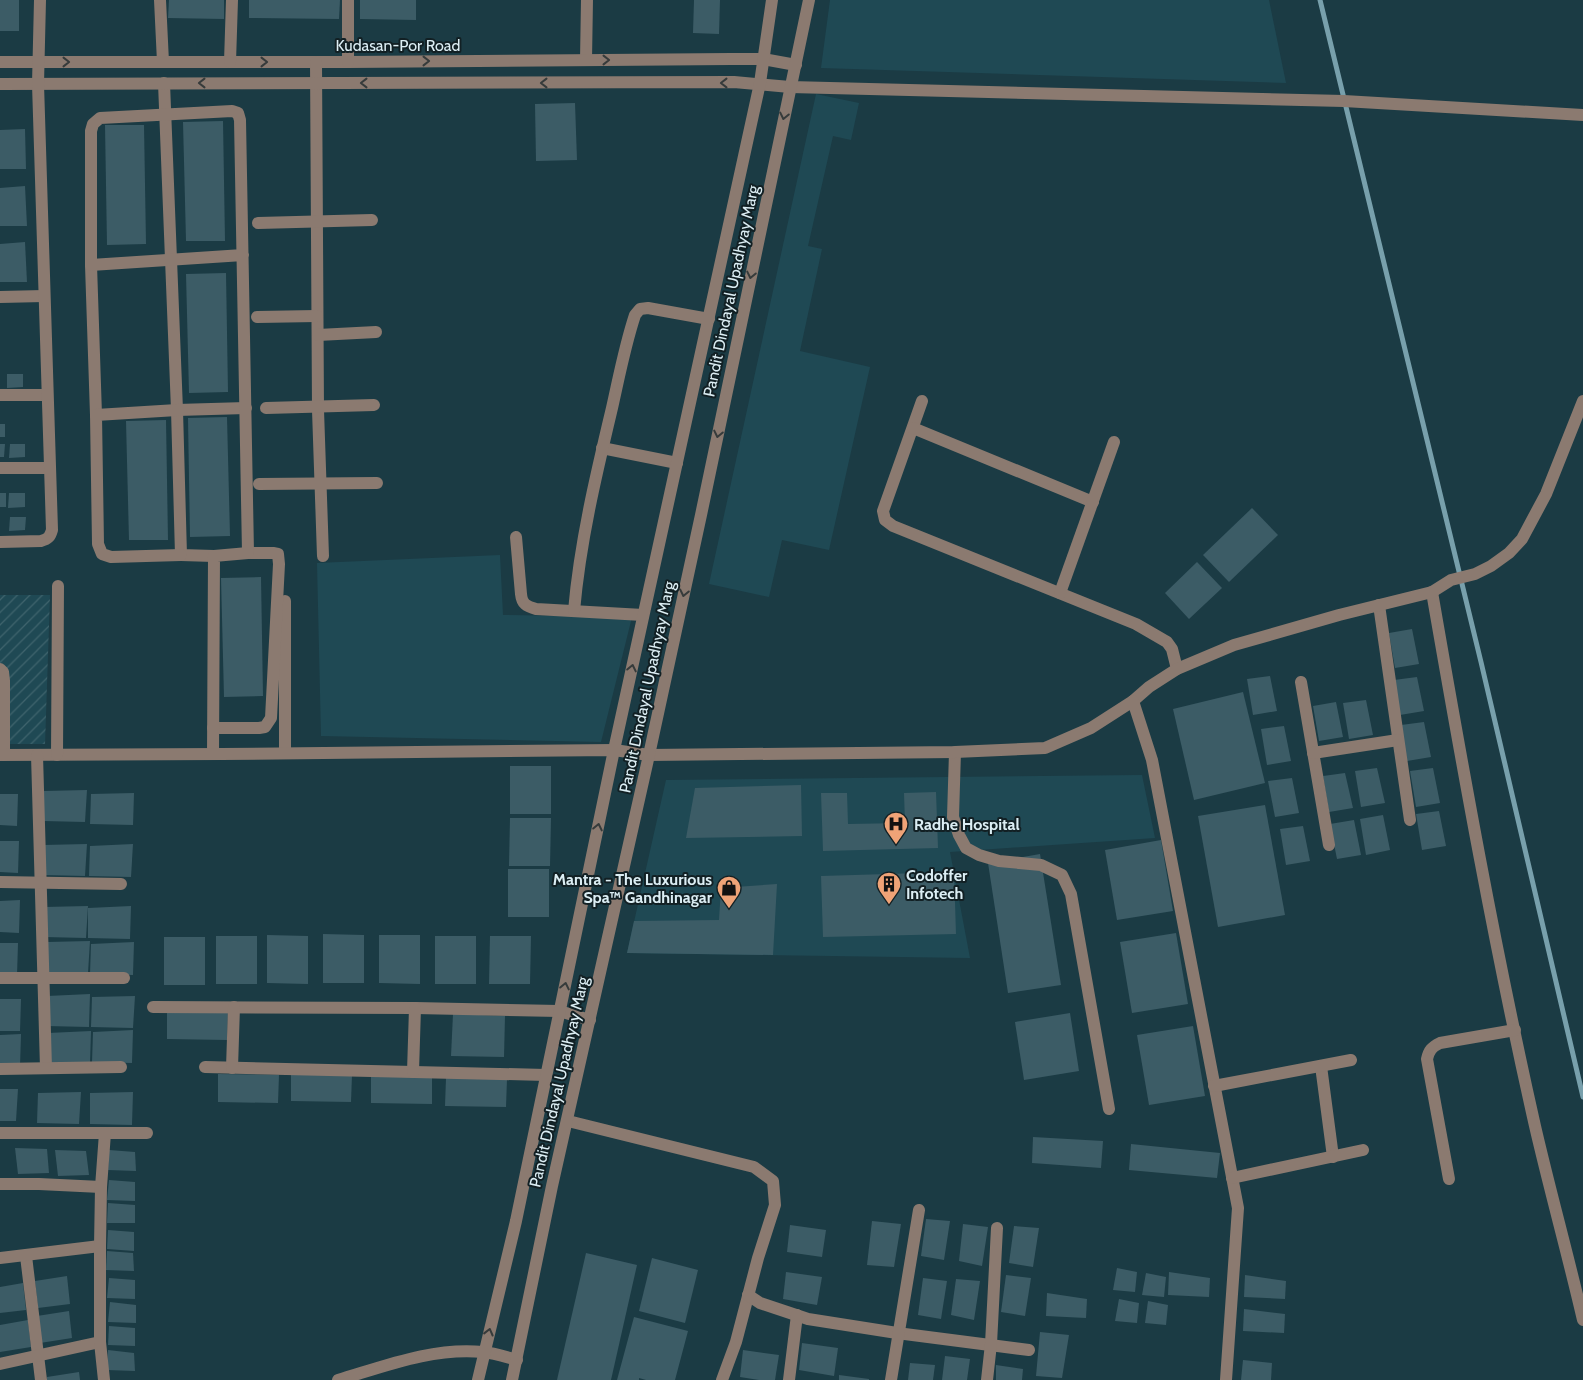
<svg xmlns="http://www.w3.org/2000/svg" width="1583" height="1380" font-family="Cabin,sans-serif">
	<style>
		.built { fill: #1f4954 }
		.industrial { fill: url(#industrial-furrows) }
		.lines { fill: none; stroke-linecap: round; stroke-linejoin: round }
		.stream { stroke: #78a0ac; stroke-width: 5 }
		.building { fill: #3c5c66 }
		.minor { stroke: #8b7a70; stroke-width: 12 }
		.oneway { stroke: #363b3b }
		.labels { text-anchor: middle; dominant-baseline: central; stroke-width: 4; stroke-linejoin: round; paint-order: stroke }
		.street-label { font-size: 16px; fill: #dceef4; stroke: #122024 }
		.poi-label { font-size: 16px; font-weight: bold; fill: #dceef4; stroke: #122024; text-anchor: start }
	</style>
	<defs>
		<pattern id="industrial-furrows" width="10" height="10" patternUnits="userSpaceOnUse" patternTransform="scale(1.25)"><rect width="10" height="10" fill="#1f4954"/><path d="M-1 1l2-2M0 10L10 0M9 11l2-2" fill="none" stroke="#3f646d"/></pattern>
	</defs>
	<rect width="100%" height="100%" fill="#1b3b44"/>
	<g class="built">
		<path d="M830,0H1269L1286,83L821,68Z"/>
		<path d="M816,94L859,103L851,140L833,136L808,246L822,249L800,351L870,367L829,550L782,540L769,597L709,584Z"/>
		<path d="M500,555L503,615L632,617L601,742L321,736L317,563Z"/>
		<path d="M1142,775L1155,838L950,852L970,958L627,953L666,780Z"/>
	</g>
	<path class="industrial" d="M0,595H50L45,744H0Z"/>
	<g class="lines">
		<path class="stream" d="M1320,0L1481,662L1583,1097"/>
	</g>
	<g class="building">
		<rect x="0" y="0" width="19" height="31"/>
		<path d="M169,0H224V19L168,18Z"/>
		<path d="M249,0H340L339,19L249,18Z"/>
		<path d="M360,0H416V20L360,19Z"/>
		<path d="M694,0H720L719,34L693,33Z"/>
		<path d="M575,103L577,160L536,161L535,104Z"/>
		<path d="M223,121L225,241H186L183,122Z"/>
		<path d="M105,125H144L146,244L107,245Z"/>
		<path d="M25,129L26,169H0V130Z"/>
		<path d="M25,186L27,226H0V188Z"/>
		<path d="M25,242L27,282H0V244Z"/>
		<path d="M226,273L228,392L189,393L186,274Z"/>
		<path d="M7,374H23V387L7,388Z"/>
		<path d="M227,417L230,536L190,537L188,418Z"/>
		<path d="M166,420L168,540H129L126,421Z"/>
		<rect x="0" y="424" width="5" height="13"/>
		<path d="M0,444H5L4,457H0Z"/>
		<path d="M10,444H25V457L9,458Z"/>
		<rect x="0" y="493" width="6" height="14"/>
		<path d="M9,493H25V507L8,508Z"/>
		<path d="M1252,508L1278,535L1229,582L1203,555Z"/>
		<path d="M10,517H26L25,530L9,531Z"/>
		<path d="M1197,562L1222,588L1189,619L1165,593Z"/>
		<path d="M261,577L263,696L224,697L221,578Z"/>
		<path d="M1412,629L1419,664L1395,668L1389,633Z"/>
		<path d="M1270,676L1277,711L1253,715L1247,679Z"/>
		<path d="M1417,677L1424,711L1400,715L1394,680Z"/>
		<path d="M1243,692L1265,783L1194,800L1173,709Z"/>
		<path d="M1366,700L1373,735L1349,739L1343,703Z"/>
		<path d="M1336,702L1343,737L1319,741L1313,706Z"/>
		<path d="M1424,722L1431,757L1407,761L1401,725Z"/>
		<path d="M1284,726L1291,761L1267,765L1261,729Z"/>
		<rect x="510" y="766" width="41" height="48"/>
		<path d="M1377,768L1385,803L1361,807L1355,771Z"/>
		<path d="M1433,768L1440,803L1416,807L1410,771Z"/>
		<path d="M1345,773L1353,808L1329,812L1323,776Z"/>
		<path d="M1292,778L1299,813L1275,817L1268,781Z"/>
		<path d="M801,785L802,836L686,838L695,788Z"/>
		<path d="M87,790L85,822L43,821L44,791Z"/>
		<path d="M936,792L938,848L823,851L821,793H847L848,824L905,823L904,793Z"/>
		<path d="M134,793L133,825L90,824L91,794Z"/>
		<path d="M0,794H18L17,826L0,825Z"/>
		<path d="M1265,805L1285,915L1218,927L1198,816Z"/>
		<path d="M1439,811L1446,846L1422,850L1416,814Z"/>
		<path d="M1383,815L1390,850L1366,855L1360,819Z"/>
		<path d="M510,818H551L550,866H509Z"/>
		<path d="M1354,820L1361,855L1337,859L1330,824Z"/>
		<path d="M1303,826L1310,861L1286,865L1280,829Z"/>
		<path d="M1161,840L1173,911L1117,920L1105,850Z"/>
		<path d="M0,841H19L18,873L0,872Z"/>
		<path d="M87,844L85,876L43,875V845Z"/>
		<path d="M133,844L131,877L89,876L90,846Z"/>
		<path d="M1040,854L1061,985L1008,993L988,863Z"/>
		<rect x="508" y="869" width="41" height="48"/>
		<path d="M954,872L956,934L823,937L821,876Z"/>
		<path d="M777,884L773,955L627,953L634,921L719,920L721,888Z"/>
		<path d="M20,900L19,933L0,932V901Z"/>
		<path d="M88,906L86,938L44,937V907Z"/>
		<path d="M131,906L130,939L88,938V908Z"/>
		<path d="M1176,933L1188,1004L1132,1013L1120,942Z"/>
		<path d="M323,934L364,935V983H323Z"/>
		<path d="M267,935L308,936V984L267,983Z"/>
		<path d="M379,935H420V984L379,983Z"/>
		<rect x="216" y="936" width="41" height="48"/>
		<rect x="435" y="936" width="41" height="48"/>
		<path d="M490,936H531L530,984H489Z"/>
		<rect x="164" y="937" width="41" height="48"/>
		<path d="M90,941L88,973L46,972L47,942Z"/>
		<path d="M134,942L133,975L90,974L91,944Z"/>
		<path d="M0,943H18L17,975H0Z"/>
		<path d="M90,994L89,1027L46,1026L47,996Z"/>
		<path d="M135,996L133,1028L91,1027L92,997Z"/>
		<path d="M0,999H21L20,1031H0Z"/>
		<path d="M167,1011L228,1012L227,1040L167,1039Z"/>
		<path d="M1070,1013L1079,1071L1024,1080L1015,1022Z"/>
		<path d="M453,1014L505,1016L504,1057L451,1056Z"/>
		<path d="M1193,1026L1205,1096L1149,1105L1137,1035Z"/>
		<path d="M133,1030L132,1063L92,1062L93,1032Z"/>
		<path d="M91,1031L90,1064L47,1063L48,1033Z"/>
		<path d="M21,1034L20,1067L0,1066V1035Z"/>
		<path d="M291,1073L352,1075L351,1102L291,1101Z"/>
		<path d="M218,1074L279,1075L278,1103L218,1102Z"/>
		<path d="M371,1075L432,1076V1104L371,1103Z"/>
		<path d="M446,1078L507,1079L506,1107L445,1106Z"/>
		<path d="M0,1089H18L16,1121H0Z"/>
		<path d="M81,1092L79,1124L37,1123L38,1093Z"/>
		<path d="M133,1092L132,1125L90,1124V1093Z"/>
		<path d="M1033,1137L1103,1141L1101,1168L1032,1163Z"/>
		<path d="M1131,1144L1220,1153L1217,1178L1129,1170Z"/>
		<path d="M15,1148L47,1149L49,1173L18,1174Z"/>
		<path d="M55,1150L86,1151L89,1175L58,1176Z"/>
		<path d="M109,1150L135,1152L136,1171L108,1170Z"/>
		<path d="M109,1180L135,1182V1201L107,1200Z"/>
		<path d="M108,1203L135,1205V1223H107Z"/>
		<path d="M926,1219L950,1221L944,1260L921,1256Z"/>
		<path d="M872,1221L901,1224L894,1267L867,1265Z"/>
		<path d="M963,1224L988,1227L982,1266L959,1261Z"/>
		<path d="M790,1225L826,1230L822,1257L787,1252Z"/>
		<path d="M1014,1226L1039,1228L1033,1267L1009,1263Z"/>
		<path d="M108,1230L134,1232V1251L107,1249Z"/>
		<path d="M107,1251L133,1253L134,1271L106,1270Z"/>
		<path d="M586,1253L637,1265L611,1380H557Z"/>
		<path d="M652,1258L698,1270L685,1323L639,1311Z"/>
		<path d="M1117,1268L1137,1272L1135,1292L1113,1290Z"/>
		<path d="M786,1272L822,1277L817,1305L783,1299Z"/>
		<path d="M1169,1272L1210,1278L1209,1297L1168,1295Z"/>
		<path d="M1146,1273L1166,1277L1164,1297L1142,1295Z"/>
		<path d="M1006,1275L1031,1278L1025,1316L1001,1312Z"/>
		<path d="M1245,1275L1286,1281L1285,1299L1244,1297Z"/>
		<path d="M67,1276L70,1304L38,1308L35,1281Z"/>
		<path d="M109,1278L135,1280V1299L107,1298Z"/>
		<path d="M923,1278L947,1281L941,1319L918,1315Z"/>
		<path d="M956,1279L980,1281L974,1320L951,1315Z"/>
		<path d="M23,1283L26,1310L0,1313V1287Z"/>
		<path d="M1047,1293L1087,1299L1086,1318L1046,1316Z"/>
		<path d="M1119,1299L1139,1303L1137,1323L1115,1321Z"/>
		<path d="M1148,1301L1168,1305L1166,1325L1145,1323Z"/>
		<path d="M110,1302L136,1305V1323L108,1322Z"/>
		<path d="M1244,1309L1285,1314L1284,1333L1243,1331Z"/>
		<path d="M69,1311L72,1338L40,1343L37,1316Z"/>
		<path d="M634,1317L688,1331L675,1380H646L639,1378V1380H617Z"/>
		<path d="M28,1320L31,1347L0,1352V1325Z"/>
		<path d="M109,1326L135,1328V1346L108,1345Z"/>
		<path d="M1040,1332L1069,1335L1062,1378L1036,1376Z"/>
		<path d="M802,1343L838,1348L834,1376L799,1370Z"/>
		<path d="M108,1350L134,1353L135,1371L107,1370Z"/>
		<path d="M743,1350L779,1355L775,1380H759L740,1377Z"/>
		<path d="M945,1356L970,1359L967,1380H942Z"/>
		<path d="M1243,1360L1272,1363L1271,1380H1241Z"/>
		<path d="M910,1363L935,1365L933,1380H908Z"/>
		<path d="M996,1365L1023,1369L1022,1380H996Z"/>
		<path d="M79,1372L80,1380H47V1377Z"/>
		<path d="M839,1375L869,1379V1380H839Z"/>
	</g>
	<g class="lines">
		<g class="minor">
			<path d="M160,0L163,62"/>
			<path d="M586,60L587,0"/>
			<path d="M0,62H348L731,59H763L796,65"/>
			<path d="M230,62L232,0"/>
			<path d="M316,62L318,410L323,556"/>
			<path d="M348,62V0"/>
			<path d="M164,83L177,410L181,555L214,556"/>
			<path d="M0,84L734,82L790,87L1344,101L1583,115"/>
			<path d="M258,223L372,220"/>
			<path d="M91,265L96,415"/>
			<path d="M0,297L44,296"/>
			<path d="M257,317L317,316"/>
			<path d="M318,335L376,332"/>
			<path d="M0,395H47"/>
			<path d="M922,401L883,511L885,520L893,526L1136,624L1167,642L1172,649L1177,669"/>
			<path d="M266,408L374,405"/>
			<path d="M913,428L1093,502"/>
			<path d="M602,448L677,463"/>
			<path d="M0,468H49"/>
			<path d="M259,484L377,483"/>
			<path d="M516,537L521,594C522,604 526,606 536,609L643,615"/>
			<path d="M0,542L41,541C48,539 50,537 52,530L38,84L40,0"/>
			<path d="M181,555L111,557L102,554L98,544L96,415L177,410L246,408"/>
			<path d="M1432,592C1463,771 1495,949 1535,1126C1550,1191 1568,1255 1583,1320"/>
			<path d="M1060,593L1114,442"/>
			<path d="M285,601V753"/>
			<path d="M1379,605L1410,820"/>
			<path d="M574,611C580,542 596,475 612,408C619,377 625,345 635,315L640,309L648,308L709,319"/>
			<path d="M0,669L3,672L4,681V755"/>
			<path d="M1301,682L1329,845"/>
			<path d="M1133,701L1149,687L1177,669L1234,645L1339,615L1432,592L1451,580L1475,574L1491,566L1509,553L1522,539L1546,494L1583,401"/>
			<path d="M213,728H259L265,727L271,718L279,564L278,554L273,553H248"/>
			<path d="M955,752L953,817L959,835L966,848L979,855L999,861L1041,865L1062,875L1071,894L1109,1109"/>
			<path d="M1313,753L1398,740"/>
			<path d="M213,754L214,556L248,553L240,120L238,113L232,111L100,118L93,124L91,131V265L243,255"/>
			<path d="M0,755L221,754L614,750L649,755L955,752L1045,748L1091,728L1133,701L1152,760L1238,1208L1226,1380"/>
			<path d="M37,755L46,1068"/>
			<path d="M57,755L58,586"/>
			<path d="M0,882L121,884"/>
			<path d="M0,978H124"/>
			<path d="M153,1007L415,1008L559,1011L590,1020"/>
			<path d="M1321,1066L1333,1157"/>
			<path d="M205,1067L546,1075"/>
			<path d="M232,1068L234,1007"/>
			<path d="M0,1069L121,1067"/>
			<path d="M413,1072L415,1008"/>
			<path d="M1214,1086L1351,1060"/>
			<path d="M568,1121L754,1167L773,1181L775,1205L758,1258L736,1342L722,1380"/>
			<path d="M0,1133H147"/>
			<path d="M1232,1178L1363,1150"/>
			<path d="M1449,1179L1427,1059C1429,1050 1432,1047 1440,1043L1515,1030"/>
			<path d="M0,1184H39L101,1187"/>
			<path d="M26,1256L41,1380"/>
			<path d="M0,1258L100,1246"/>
			<path d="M748,1295L760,1303L808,1319L897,1333L1029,1350"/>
			<path d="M0,1364L100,1342"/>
			<path d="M104,1380L100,1342V1246L101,1187L105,1133"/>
			<path d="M338,1380C385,1366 433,1347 483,1352C494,1353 506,1357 517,1360"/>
			<path d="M478,1380L516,1221L614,750L760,83L772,0"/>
			<path d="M512,1380L552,1186L649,755L701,515L809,0"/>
			<path d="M789,1380L797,1315"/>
			<path d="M891,1380L919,1210"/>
			<path d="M987,1380L991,1344L997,1228"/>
		</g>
	</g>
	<defs><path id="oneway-chevron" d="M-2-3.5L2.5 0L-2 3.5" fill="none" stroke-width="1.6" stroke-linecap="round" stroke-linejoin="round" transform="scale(1.25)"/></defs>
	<g class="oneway">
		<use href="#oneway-chevron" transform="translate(606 60)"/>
		<use href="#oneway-chevron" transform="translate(426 61)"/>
		<use href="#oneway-chevron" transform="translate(66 62)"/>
		<use href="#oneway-chevron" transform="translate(264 62)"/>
		<use href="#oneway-chevron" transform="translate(202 83) rotate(180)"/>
		<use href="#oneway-chevron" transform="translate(364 83) rotate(-180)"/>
		<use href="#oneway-chevron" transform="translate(544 83) rotate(-180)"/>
		<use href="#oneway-chevron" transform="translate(724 83) rotate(180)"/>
		<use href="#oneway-chevron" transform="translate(784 116) rotate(102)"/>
		<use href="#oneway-chevron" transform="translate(751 275) rotate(102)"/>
		<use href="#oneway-chevron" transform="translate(718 434) rotate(102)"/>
		<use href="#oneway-chevron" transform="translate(684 593) rotate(102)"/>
		<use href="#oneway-chevron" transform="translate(632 668) rotate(-78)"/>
		<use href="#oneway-chevron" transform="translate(598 827) rotate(-78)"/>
		<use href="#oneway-chevron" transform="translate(565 986) rotate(-78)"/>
		<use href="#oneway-chevron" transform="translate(489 1332) rotate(-76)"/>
	</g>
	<defs>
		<symbol id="hospital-pin" viewBox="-11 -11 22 30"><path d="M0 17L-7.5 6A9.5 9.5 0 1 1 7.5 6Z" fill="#efa377" stroke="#122024"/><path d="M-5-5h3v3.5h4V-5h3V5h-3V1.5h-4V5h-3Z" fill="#111"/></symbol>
		<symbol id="building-pin" viewBox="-11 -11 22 30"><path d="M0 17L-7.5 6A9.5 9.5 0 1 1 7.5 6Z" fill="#efa377" stroke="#122024"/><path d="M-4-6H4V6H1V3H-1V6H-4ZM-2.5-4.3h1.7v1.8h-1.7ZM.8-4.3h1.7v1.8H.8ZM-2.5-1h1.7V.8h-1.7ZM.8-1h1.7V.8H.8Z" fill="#111"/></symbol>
		<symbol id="shop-pin" viewBox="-11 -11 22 30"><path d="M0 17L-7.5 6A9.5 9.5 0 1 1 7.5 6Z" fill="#efa377" stroke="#122024"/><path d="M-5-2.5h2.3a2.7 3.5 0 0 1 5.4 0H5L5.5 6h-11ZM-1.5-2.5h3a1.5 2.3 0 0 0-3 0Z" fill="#111"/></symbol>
	</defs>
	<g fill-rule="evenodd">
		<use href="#hospital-pin" x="882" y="810" width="28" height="38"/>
		<use href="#building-pin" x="875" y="870" width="28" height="38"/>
		<use href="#shop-pin" x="715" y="874" width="28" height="38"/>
	</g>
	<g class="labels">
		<g class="street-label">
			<text x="398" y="45">Kudasan-Por Road</text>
			<text transform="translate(731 291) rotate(-78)">Pandit Dindayal Upadhyay Marg</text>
			<text transform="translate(647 687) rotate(-78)">Pandit Dindayal Upadhyay Marg</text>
			<text transform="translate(559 1082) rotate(-77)">Pandit Dindayal Upadhyay Marg</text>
		</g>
		<g class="poi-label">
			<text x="914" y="824">Radhe Hospital</text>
			<text x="906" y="875">Codoffer<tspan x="906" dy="18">Infotech</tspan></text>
			<text x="712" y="879" text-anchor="end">Mantra - The Luxurious<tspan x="712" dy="18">Spa™ Gandhinagar</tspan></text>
		</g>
	</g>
</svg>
